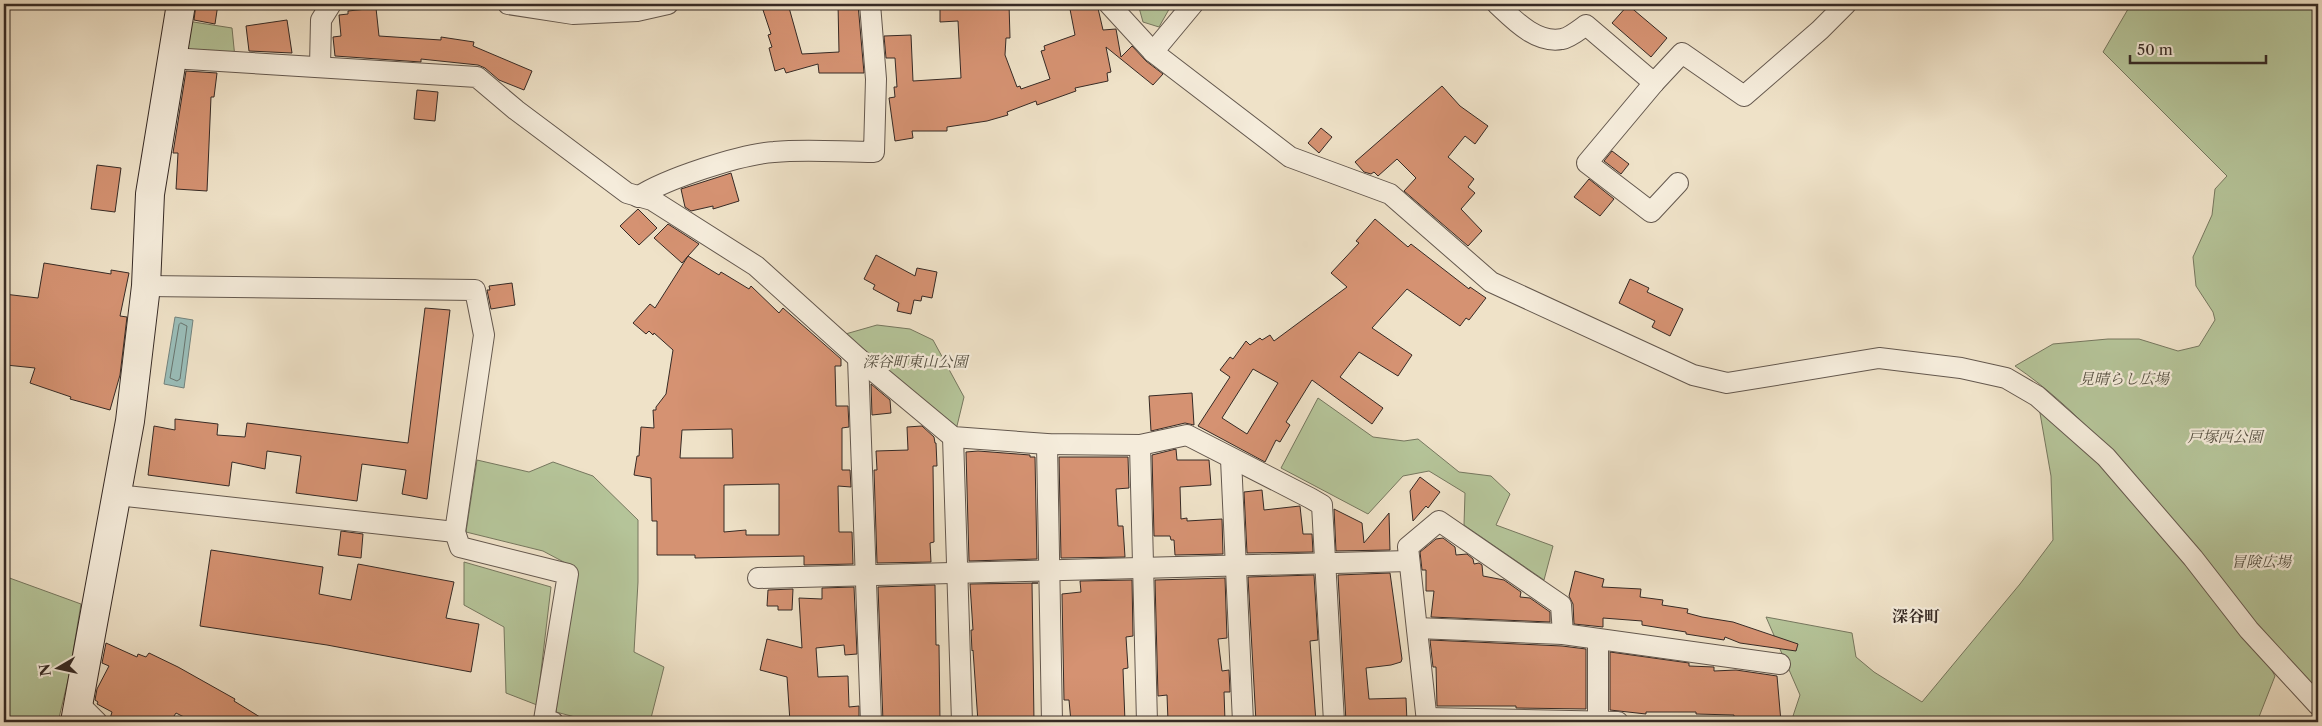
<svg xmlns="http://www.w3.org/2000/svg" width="2322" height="726" font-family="'Libre Caslon Text','Noto Serif JP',serif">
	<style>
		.green { fill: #b5c499; stroke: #76775f }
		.water { fill: #9abdb8; stroke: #72827d }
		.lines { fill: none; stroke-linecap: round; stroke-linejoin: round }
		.shore { stroke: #68746e; stroke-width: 1 }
		.building { fill: #d59272; stroke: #362a25; fill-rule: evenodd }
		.street-casing { stroke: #64584e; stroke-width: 22 }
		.secondary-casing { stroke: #362a25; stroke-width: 30 }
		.street { stroke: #f5ecdb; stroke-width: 20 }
		.secondary { stroke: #f5ecdb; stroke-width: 28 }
		.labels { text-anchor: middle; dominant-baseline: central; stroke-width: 4.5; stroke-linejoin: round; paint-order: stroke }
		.park-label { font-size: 15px; font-style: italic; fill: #565042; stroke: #f5ecdb }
		.neighbourhood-label { font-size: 16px; font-weight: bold; fill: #362a25; stroke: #f5ecdb }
	</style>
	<rect width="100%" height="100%" fill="#efe2c8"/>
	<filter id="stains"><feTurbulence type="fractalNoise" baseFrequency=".004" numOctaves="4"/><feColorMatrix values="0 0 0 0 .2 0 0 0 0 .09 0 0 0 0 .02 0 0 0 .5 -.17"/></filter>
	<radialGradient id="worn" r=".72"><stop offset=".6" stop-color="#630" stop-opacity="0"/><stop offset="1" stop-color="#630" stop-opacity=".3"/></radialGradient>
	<g class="green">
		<path d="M1138,4H1172L1159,27L1143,22Z"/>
		<path d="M2131,4H2318V692C2267,638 2219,581 2172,524C2123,465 2079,410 2015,366L2053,344L2108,339H2139L2178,351L2199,346L2215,320L2213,312L2196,286L2193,257L2212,215L2215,189L2227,176L2103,52Z"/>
		<path d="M187,21L232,28L235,58L186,54Z"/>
		<path d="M877,325L910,329L933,340L964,397L956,430L842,335Z"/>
		<path d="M2037,396L2249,630L2275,676L2257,722H1791L1800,695L1766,617L1852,633L1856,657L1874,672L1922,702L2020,584L2053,540L2051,476Z"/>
		<path d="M1318,398L1373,437L1404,441L1418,439L1459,472L1491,476L1510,494L1496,525L1553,546L1544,580L1464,525L1465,493L1429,471L1403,476L1368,514L1281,468Z"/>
		<path d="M477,460L529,472L553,462L593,476L638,520V582L634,652L664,667L650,722H594L556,712L575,568L543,551L466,532Z"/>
		<path d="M464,562L551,587L537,705L506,693L504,627L464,605Z"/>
		<path d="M4,576L81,604L69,676L58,722H4Z"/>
	</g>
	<path class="water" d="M175,317L193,320L184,388L164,384Z"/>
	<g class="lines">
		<path class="shore" d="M181,323L187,326L180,379L177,381L170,378L179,325Z"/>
	</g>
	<g class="building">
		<path d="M196,4H218L215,24L194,20Z"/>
		<path d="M772,4H788L802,54L839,52L838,4H858L864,73H819L818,64L786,73L784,68L775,71L769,48L772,47L768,35L771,34L763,10L773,7Z"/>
		<path d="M966,4H1009L1010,38H1006L1005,55L1017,87L1020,86L1021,89L1050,79L1041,51L1045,50L1044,46L1075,35L1069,4H1097L1103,30L1116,29L1121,57L1132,46L1146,61L1163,74L1153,85L1106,47L1111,72L1107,73L1108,81L1075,88L1076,91L1037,105L1036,101L1007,112L1008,115L987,121L947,127V131H912L913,138L895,141L889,98L895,97L894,87H897L895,58H886L884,36L911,35L913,81L961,78L958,21L940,22V6L966,5Z"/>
		<path d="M1628,5L1667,38L1651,57L1612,23Z"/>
		<path d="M376,8L379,36L441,40V37L474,42L473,46L532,71L524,90L499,80L485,68L478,65L421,59V62L335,56L333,37L341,36L339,15L348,14V11Z"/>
		<path d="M287,20L292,53L249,51L246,26Z"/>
		<path d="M186,71L217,73L214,97H211L207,191L176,189L178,153H173Z"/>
		<path d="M1442,86L1460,106L1488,126L1475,144L1465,136L1448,157L1474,179L1468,187L1475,193L1461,209L1482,231L1468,246L1404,191L1416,178L1397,159L1378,176L1374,172L1371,174L1364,172L1355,162Z"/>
		<path d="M417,90L438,92L435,121L414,119Z"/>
		<path d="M1321,128L1332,137L1319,153L1308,143Z"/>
		<path d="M1612,151L1629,164L1621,174L1604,161Z"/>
		<path d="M97,165L121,168L115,212L91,209Z"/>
		<path d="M731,173L739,201L713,209V206L691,211L685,207L681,189Z"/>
		<path d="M1589,179L1614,199L1600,216L1574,197Z"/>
		<path d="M638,209L657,228L639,245L620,226Z"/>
		<path d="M1375,219L1408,247L1411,244L1469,289L1470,287L1486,298L1469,320L1466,318L1460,326L1407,289L1372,328L1412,355L1398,376L1359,352L1340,377L1383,408L1372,424L1312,380L1286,422L1290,425L1280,442L1276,440L1265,462L1198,426L1230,377L1220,370L1230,357L1233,359L1246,341L1250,345L1260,338L1262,340L1270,335L1274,341L1347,287L1331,273L1359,243L1356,241ZM1253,369L1278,383L1247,434L1222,418Z"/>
		<path d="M668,224L699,244L688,256L719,275L721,272L749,289L751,286L779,313L783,308L841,359V366H835L836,406H848L849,427L842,428V470H850L851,487L838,486L839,532H852L853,564L804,565V556L695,558V555H657V521H652L651,478L634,475L637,456H639L641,427L654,428L653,410H656V407L666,394L673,350L654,333L653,335L649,331L646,334L633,323L650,304L655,308L688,256L682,263L654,238ZM732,429L733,458H680L682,430ZM779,484V535H746V530L724,532V485Z"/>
		<path d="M876,255L915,276L917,268L937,272L932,298L922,296L921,301L914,300L911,314L897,311L899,303L873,289L875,285L864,279Z"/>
		<path d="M44,263L111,274V270L129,273L120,316L127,317L120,375L110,410L70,399L71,397L30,383L35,368L6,365V361H4V294L38,298Z"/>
		<path d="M1630,279L1649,288L1647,292L1683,309L1670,336L1652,327L1655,321L1619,303Z"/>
		<path d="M512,283L515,305L491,309L487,290H490L489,286Z"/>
		<path d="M425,308L450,310L427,499L402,494L406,470L362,464L357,501L296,493L301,456L267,451L265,469L232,462L229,486L148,475L154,426L175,430V419L218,424L217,435L245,437L247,423L408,443Z"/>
		<path d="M871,384L890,400L891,413L872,415Z"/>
		<path d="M1192,393L1194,425L1185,423L1151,431L1149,396Z"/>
		<path d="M922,426L934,437L935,443H936L937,466H933L934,542L930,543L931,562L877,563L874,470H877L876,451L908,450L907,427Z"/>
		<path d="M1176,449L1177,460H1209L1211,485L1180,487L1181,519L1187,518V521L1222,519L1223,554L1175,555L1174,540H1171L1170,536H1154L1152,455Z"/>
		<path d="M978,451L1030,455V457H1035L1037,559L969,561L966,452Z"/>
		<path d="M1059,457H1128L1129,488L1116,489L1118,526H1123L1125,557L1061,558Z"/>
		<path d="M1420,477L1440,492L1428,508L1426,506L1413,521L1410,491Z"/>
		<path d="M1262,490L1264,510L1300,506L1303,534H1312L1313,552L1247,553L1244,492Z"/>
		<path d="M1334,509L1362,523L1364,543L1389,513L1390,550L1336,551Z"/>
		<path d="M341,531L363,534L361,558L338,555Z"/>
		<path d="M1443,538L1455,547L1456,555L1467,554L1473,559L1474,564L1479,563L1482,565L1483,576L1504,580L1521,592L1520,597L1530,598L1550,612V622L1431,617L1434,591H1426V570H1422L1420,552L1436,539Z"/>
		<path d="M211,550L323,567L319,594L351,600L358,564L454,582L446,618L479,624L471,672L327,645L200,626Z"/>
		<path d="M1575,571L1604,579L1602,587L1641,589L1640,597L1663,600L1662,605L1688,609L1687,613L1702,617L1733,622L1798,644L1796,651L1740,643L1725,637L1724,640L1686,634V632L1642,625V621L1603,618V627L1574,624L1573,604L1569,596Z"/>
		<path d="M1390,573L1402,659L1401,662L1391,665L1366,668L1369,699L1406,698L1407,722H1346L1338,575Z"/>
		<path d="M1314,575L1318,640L1310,641L1316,722H1292V719L1256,722L1248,577Z"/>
		<path d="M1225,578L1227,638L1218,639L1222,671L1229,670L1230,692H1224L1225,721L1200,722V719L1168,721L1167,695L1158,696L1155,580Z"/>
		<path d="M1132,580L1133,636L1126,637L1128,668L1123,669L1125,722H1071L1069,700H1064L1062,594L1081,592L1080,581Z"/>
		<path d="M1032,583L1034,722H978L973,650L972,651L971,630H973L970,584L1038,583Z"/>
		<path d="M935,585L936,645H939L940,722H883L878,587Z"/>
		<path d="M854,587L857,654L845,655L844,645L816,648L818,677L848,676L849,707L859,706V720L790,722L787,677L760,670L767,639L802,648L799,598L822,599V588Z"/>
		<path d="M793,589L792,610H778V606H767L768,590Z"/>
		<path d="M1430,640L1562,646L1586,649V709L1516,708V706H1437L1436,667H1433Z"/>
		<path d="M106,643L137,657L138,654L146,657L149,653L178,667L235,699L234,701L268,722H194L176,713L170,722H109L112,712L97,704L98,702L95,700L97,689L109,666L102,663Z"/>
		<path d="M1610,652L1689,663V666L1714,667V671L1736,670L1777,676L1781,722H1734V715L1696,714V712H1646V714L1610,710Z"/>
	</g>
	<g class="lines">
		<defs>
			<g id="street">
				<path d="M508,4L573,14L637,11L668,4"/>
				<path d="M1109,4L1153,52L1290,157L1390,194L1491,282L1693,375L1727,383L1879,358L1961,368L2006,378L2037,396L2106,457L2193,558L2249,630L2318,705"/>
				<path d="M1497,4C1513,19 1536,44 1562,39C1569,38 1579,30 1586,25L1654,83L1682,53L1744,96L1820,30L1846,4"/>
				<path d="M1153,52L1193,4"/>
				<path d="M171,58L477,77L516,110L627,193L652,200L756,266L858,358L953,437L1047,444L1140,445L1187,435L1310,498L1322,505L1334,722"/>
				<path d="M320,66L321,20L331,4"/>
				<path d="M1654,83L1587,163L1651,212L1678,183"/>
				<path d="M638,197C665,179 741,154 774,152C807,149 841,152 874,152L876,79L870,4"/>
				<path d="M146,286L475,290L484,335L455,532L460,547L568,574L544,720L553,722"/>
				<path d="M858,358L871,722"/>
				<path d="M953,437L962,722"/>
				<path d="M1047,444L1052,722"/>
				<path d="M1140,445L1147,722"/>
				<path d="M1231,459L1243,722"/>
				<path d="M117,495L455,532"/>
				<path d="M758,578L1409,561"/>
				<path d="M1417,628L1563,634L1780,664"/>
				<path d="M1598,640V722"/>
				<path d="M79,704L97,722"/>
				<path d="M1427,718L1618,722"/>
				<path d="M1427,722L1408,547L1439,521L1561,605L1563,634"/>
			</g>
			<path id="secondary" d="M75,722L130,421L146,286L150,194L181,4"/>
		</defs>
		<use href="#street" class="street-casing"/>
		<use href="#secondary" class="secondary-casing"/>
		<use href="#street" class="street"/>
		<use href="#secondary" class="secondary"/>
	</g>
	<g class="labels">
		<g class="park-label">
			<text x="915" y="361">深谷町東山公園</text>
			<text x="2124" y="378">見晴らし広場</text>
			<text x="2225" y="436">戸塚西公園</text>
			<text x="2261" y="561">冒険広場</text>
		</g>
		<g class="neighbourhood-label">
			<text x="1916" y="616">深谷町</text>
		</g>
	</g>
	<rect width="2322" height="726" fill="none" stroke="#efe2c8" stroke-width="20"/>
	<rect x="5" y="5" width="2312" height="716" fill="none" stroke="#362a25" stroke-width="2.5"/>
	<rect x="10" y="10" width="2302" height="706" fill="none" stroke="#362a25"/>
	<g transform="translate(58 668) rotate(261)" stroke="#f5ecdb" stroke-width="4" paint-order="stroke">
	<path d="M0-4L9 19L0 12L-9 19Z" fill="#362a25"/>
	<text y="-8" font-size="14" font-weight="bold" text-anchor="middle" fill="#362a25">N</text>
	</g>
	<path d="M2130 55v8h136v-8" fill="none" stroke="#362a25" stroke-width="2.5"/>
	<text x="2137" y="55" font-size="15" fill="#362a25" stroke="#f5ecdb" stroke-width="4" paint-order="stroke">50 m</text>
	<rect width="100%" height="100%" filter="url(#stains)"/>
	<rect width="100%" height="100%" fill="url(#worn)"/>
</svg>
